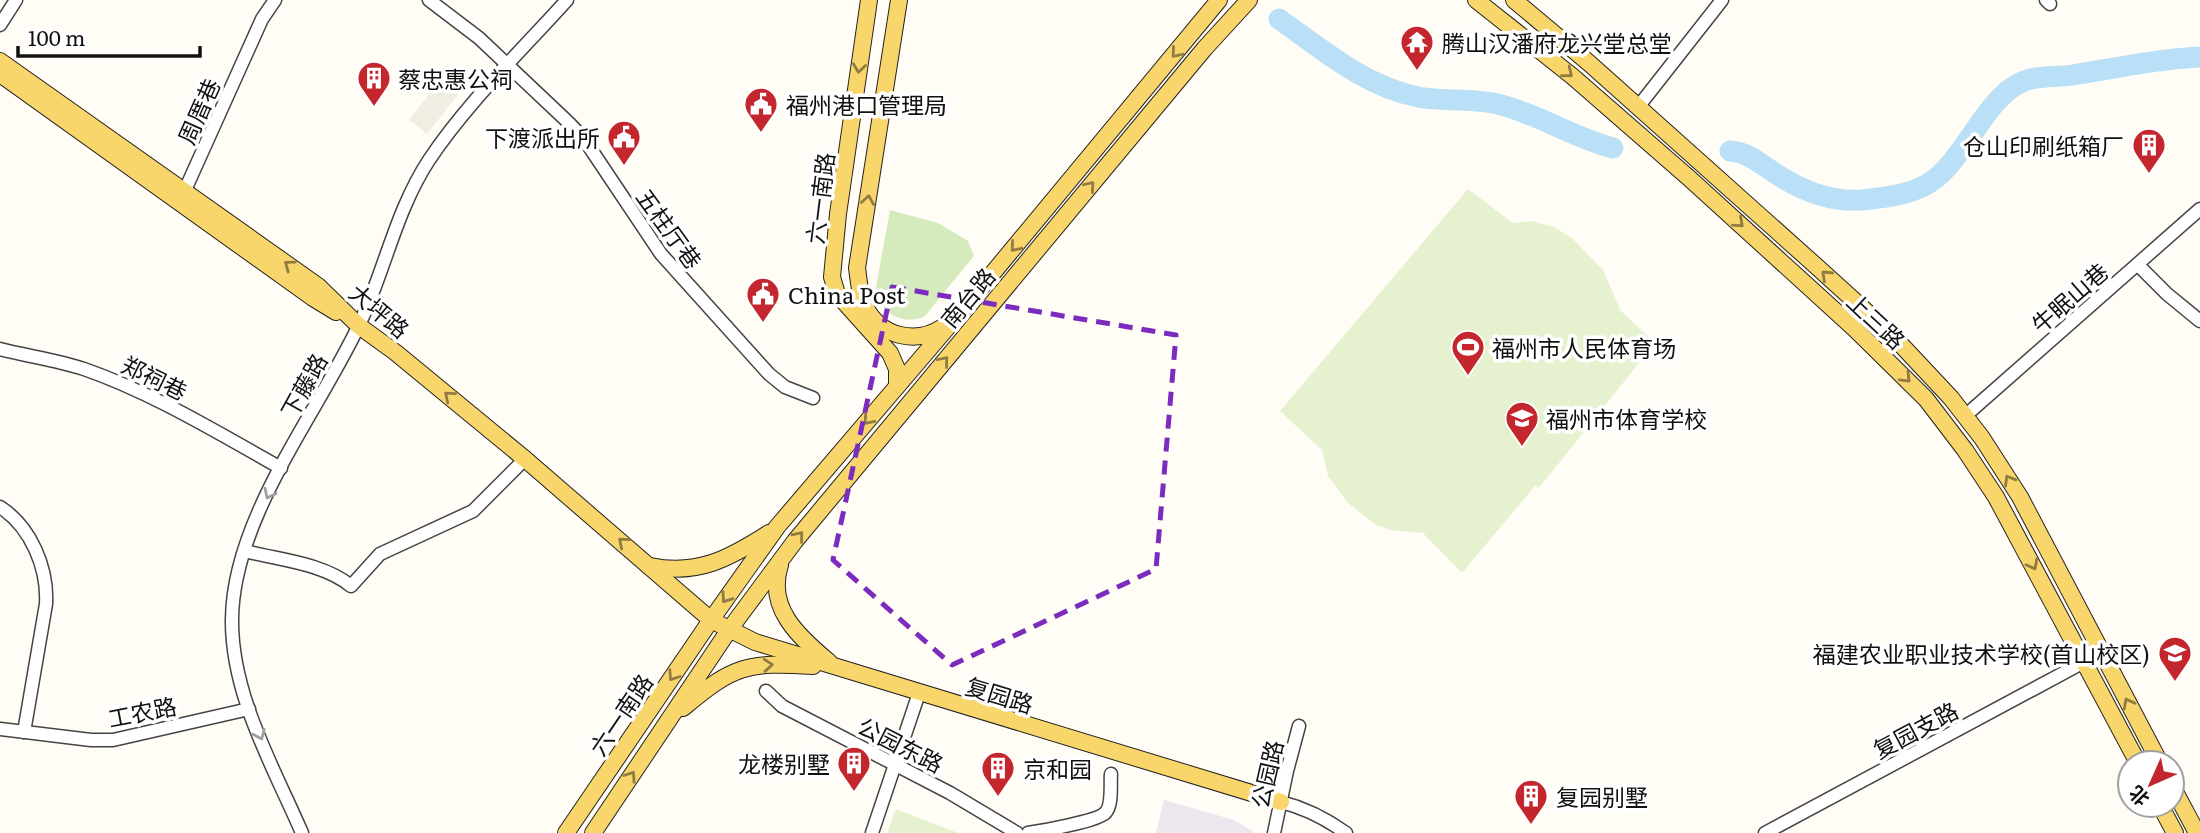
<svg xmlns="http://www.w3.org/2000/svg" width="2200" height="833" font-family="Literata,'Noto Sans SC',serif">
	<style>
		.industrial { fill: #eee6ef }
		.green { fill: #d5ebbd }
		.pitch { fill: #e6f2cf }
		.plaza { fill: #f1ede2 }
		.lines { fill: none; stroke-linecap: round; stroke-linejoin: round }
		.river { stroke: #b9e0f7; stroke-width: 21 }
		.minor-casing { stroke: #444; stroke-width: 15 }
		.major-casing { stroke: #222; stroke-width: 18 }
		.minor { stroke: #fff; stroke-width: 12 }
		.major { stroke: #f9d66b; stroke-width: 16 }
		.oneway { stroke: #917d42 }
		.oneway2 { stroke: #a0a0a0 }
		.marked { fill: none; stroke: #7b2cbf; stroke-width: 5; stroke-dasharray: 14 9; stroke-linejoin: round }
		.labels { text-anchor: middle; dominant-baseline: central; stroke-width: 7; stroke-linejoin: round; paint-order: stroke }
		.poi-label { font-size: 23px; fill: #111; stroke: #fff; text-anchor: start }
		.street-label { font-size: 23px; fill: #111; stroke: #fff }
	</style>
	<rect width="100%" height="100%" fill="#fffdf5"/>
	<path class="industrial" d="M1164,800L1234,820L1255,833H1156Z"/>
	<path class="green" d="M890,210L938,223L968,241L974,256L924,317C901,325 885,315 875,293Z"/>
	<g class="pitch">
		<path d="M1468,189L1513,223L1532,221L1554,227L1572,238L1603,270L1621,311L1655,343L1539,488L1535,486L1462,573L1423,533L1390,530L1376,525L1348,503L1328,476L1322,450L1280,411Z"/>
		<path d="M896,809L958,833H887Z"/>
	</g>
	<path class="plaza" d="M442,78L460,92L427,134L409,120Z"/>
	<g class="lines">
		<g class="river">
			<path d="M1279,19C1323,50 1364,86 1418,97C1445,102 1472,98 1498,104C1538,114 1574,138 1613,148"/>
			<path d="M1730,151C1747,152 1758,162 1772,171C1798,189 1830,202 1862,200C1935,193 1940,180 1980,123C1990,109 2001,94 2016,85C2034,74 2054,78 2073,75C2116,68 2157,59 2200,57"/>
		</g>
		<defs>
			<g id="minor">
				<path d="M429,0L479,38L569,123L584,139L661,254L769,374L785,387L813,398"/>
				<path d="M2046,0L2050,4"/>
				<path d="M0,25L16,0"/>
				<path d="M1638,107L1722,0"/>
				<path d="M181,199L262,19L275,0"/>
				<path d="M2138,265L2167,294L2200,321"/>
				<path d="M0,349C27,356 57,360 84,369C153,393 218,433 281,468"/>
				<path d="M1965,416L2200,209"/>
				<path d="M0,507C31,527 48,568 46,604L24,732"/>
				<path d="M245,551C279,560 323,563 351,586L380,554L473,511L525,459"/>
				<path d="M766,691L782,706L950,793L1017,833"/>
				<path d="M0,729L91,740H113L249,709"/>
				<path d="M1281,802C1305,808 1325,818 1346,833"/>
				<path d="M302,833C273,766 231,694 232,619C233,518 317,414 359,325C385,271 395,212 429,160C467,103 521,51 567,0"/>
				<path d="M872,833L919,693"/>
				<path d="M1028,833C1041,831 1098,821 1105,813C1113,806 1110,784 1111,774"/>
				<path d="M1274,833L1287,771L1299,726"/>
				<path d="M1765,833L2084,662"/>
			</g>
			<g id="major">
				<path d="M869,0L838,214L832,277L837,294L890,353L897,369V386"/>
				<path d="M899,0L857,268C859,280 859,294 865,306C880,337 916,345 943,327"/>
				<path d="M1476,0L1572,76L1689,178L1855,329L1926,399L1965,450L1996,497L2138,763"/>
				<path d="M1514,0L1589,63L1815,265L1891,334L1951,398L1982,438L2020,497L2160,763"/>
				<path d="M0,61L318,286L359,326L395,352L525,459L711,620L755,642L1281,802"/>
				<path d="M0,74L313,298L336,312"/>
				<path d="M780,565C766,608 799,637 829,662"/>
				<path d="M650,566C698,576 730,558 769,533"/>
				<path d="M683,708C734,665 747,662 813,666"/>
				<path d="M2172,786L2197,833"/>
				<path d="M2160,805L2175,833"/>
				<path d="M566,833L711,620L777,527L958,315L1219,0"/>
				<path d="M593,833L729,630L795,541L1205,48L1249,0"/>
			</g>
		</defs>
		<use href="#minor" class="minor-casing"/>
		<use href="#major" class="major-casing"/>
		<use href="#minor" class="minor"/>
		<use href="#major" class="major"/>
	</g>
	<defs><path id="oneway-chevron" d="M-2-3.5L2.5 0L-2 3.5" fill="none" stroke-width="1.6" stroke-linecap="round" stroke-linejoin="round" transform="scale(1.75)"/></defs>
	<g class="oneway">
		<use href="#oneway-chevron" transform="translate(1176 53) rotate(130)"/>
		<use href="#oneway-chevron" transform="translate(859 68) rotate(98)"/>
		<use href="#oneway-chevron" transform="translate(1568 73) rotate(39)"/>
		<use href="#oneway-chevron" transform="translate(1090 186) rotate(-50)"/>
		<use href="#oneway-chevron" transform="translate(868 200) rotate(-81)"/>
		<use href="#oneway-chevron" transform="translate(1739 223) rotate(42)"/>
		<use href="#oneway-chevron" transform="translate(1015 247) rotate(130)"/>
		<use href="#oneway-chevron" transform="translate(289 265) rotate(-144)"/>
		<use href="#oneway-chevron" transform="translate(1826 275) rotate(-137)"/>
		<use href="#oneway-chevron" transform="translate(944 361) rotate(-50)"/>
		<use href="#oneway-chevron" transform="translate(1906 378) rotate(45)"/>
		<use href="#oneway-chevron" transform="translate(449 396) rotate(-140)"/>
		<use href="#oneway-chevron" transform="translate(868 420) rotate(131)"/>
		<use href="#oneway-chevron" transform="translate(2009 480) rotate(-121)"/>
		<use href="#oneway-chevron" transform="translate(799 536) rotate(-51)"/>
		<use href="#oneway-chevron" transform="translate(623 542) rotate(-139)"/>
		<use href="#oneway-chevron" transform="translate(2033 565) rotate(62)"/>
		<use href="#oneway-chevron" transform="translate(726 598) rotate(125)"/>
		<use href="#oneway-chevron" transform="translate(768 665) rotate(-4)"/>
		<use href="#oneway-chevron" transform="translate(673 676) rotate(124)"/>
		<use href="#oneway-chevron" transform="translate(2128 703) rotate(-118)"/>
		<use href="#oneway-chevron" transform="translate(631 776) rotate(-56)"/>
	</g>
	<g class="oneway2">
		<use href="#oneway-chevron" transform="translate(269 494) rotate(116)"/>
		<use href="#oneway-chevron" transform="translate(260 735) rotate(66)"/>
	</g>
	<path class="marked" d="M892,287L1176,335L1156,569L952,665L833,560Z"/>
	<defs>
		<symbol id="temple-pin" viewBox="-11 -11 22 30"><path d="M0 17L-7.5 6A9.5 9.5 0 1 1 7.5 6Z" fill="#c4262e" stroke="#fff"/><path d="M0-6L5-2H3V0L6.5 2.5H4V6H1.5V3h-3V6H-4V2.5H-6.5L-3 0V-2H-5Z" fill="#fff"/></symbol>
		<symbol id="building-pin" viewBox="-11 -11 22 30"><path d="M0 17L-7.5 6A9.5 9.5 0 1 1 7.5 6Z" fill="#c4262e" stroke="#fff"/><path d="M-4-6H4V6H1V3H-1V6H-4ZM-2.5-4.3h1.7v1.8h-1.7ZM.8-4.3h1.7v1.8H.8ZM-2.5-1h1.7V.8h-1.7ZM.8-1h1.7V.8H.8Z" fill="#fff"/></symbol>
		<symbol id="civic-pin" viewBox="-11 -11 22 30"><path d="M0 17L-7.5 6A9.5 9.5 0 1 1 7.5 6Z" fill="#c4262e" stroke="#fff"/><path d="M-.6-6.5H3V-4.5H.6V-3L4-1V1h2V6H-6V1h2V-1L-.6-3ZM-1.2 2.5V6h2.4V2.5Z" fill="#fff"/></symbol>
		<symbol id="stadium-pin" viewBox="-11 -11 22 30"><path d="M0 17L-7.5 6A9.5 9.5 0 1 1 7.5 6Z" fill="#c4262e" stroke="#fff"/><path d="M0-5a6.5 5 0 1 0 0 10a6.5 5 0 1 0 0-10ZM-3.5-1.8h7v3.6h-7Z" fill="#fff"/></symbol>
		<symbol id="school-pin" viewBox="-11 -11 22 30"><path d="M0 17L-7.5 6A9.5 9.5 0 1 1 7.5 6Z" fill="#c4262e" stroke="#fff"/><path d="M0-5L7-2L0 1L-7-2ZM-4 1L0 2.5L4 1V4Q0 6-4 4Z" fill="#fff"/></symbol>
	</defs>
	<g fill-rule="evenodd">
		<use href="#temple-pin" x="1398" y="23" width="38" height="52"/>
		<use href="#building-pin" x="355" y="59" width="38" height="52"/>
		<use href="#civic-pin" x="742" y="85" width="38" height="52"/>
		<use href="#civic-pin" x="605" y="118" width="38" height="52"/>
		<use href="#building-pin" x="2130" y="126" width="38" height="52"/>
		<use href="#civic-pin" x="744" y="275" width="38" height="52"/>
		<use href="#stadium-pin" x="1449" y="328" width="38" height="52"/>
		<use href="#school-pin" x="1503" y="399" width="38" height="52"/>
		<use href="#school-pin" x="2156" y="634" width="38" height="52"/>
		<use href="#building-pin" x="835" y="744" width="38" height="52"/>
		<use href="#building-pin" x="979" y="749" width="38" height="52"/>
		<use href="#building-pin" x="1512" y="777" width="38" height="52"/>
	</g>
	<g class="labels">
		<g class="poi-label">
			<text x="1442" y="42">腾山汉潘府龙兴堂总堂</text>
			<text x="398" y="78">蔡忠惠公祠</text>
			<text x="786" y="104">福州港口管理局</text>
			<text x="600" y="137" text-anchor="end">下渡派出所</text>
			<text x="2124" y="145" text-anchor="end">仓山印刷纸箱厂</text>
			<text x="788" y="294">China Post</text>
			<text x="1492" y="347">福州市人民体育场</text>
			<text x="1546" y="418">福州市体育学校</text>
			<text x="2150" y="653" text-anchor="end">福建农业职业技术学校(首山校区)</text>
			<text x="830" y="763" text-anchor="end">龙楼别墅</text>
			<text x="1023" y="768">京和园</text>
			<text x="1556" y="796">复园别墅</text>
		</g>
		<g class="street-label">
			<text transform="translate(198 111) rotate(-66)">周厝巷</text>
			<text transform="translate(819 198) rotate(-83)">六一南路</text>
			<text transform="translate(670 228) rotate(54)">五柱厅巷</text>
			<text transform="translate(967 297) rotate(-50)">南台路</text>
			<text transform="translate(2069 297) rotate(-41)">牛眠山巷</text>
			<text transform="translate(380 310) rotate(40)">大坪路</text>
			<text transform="translate(1877 320) rotate(43)">上三路</text>
			<text transform="translate(155 377) rotate(26)">郑祠巷</text>
			<text transform="translate(303 385) rotate(-61)">下藤路</text>
			<text transform="translate(1000 694) rotate(17)">复园路</text>
			<text transform="translate(142 711) rotate(-11)">工农路</text>
			<text transform="translate(620 714) rotate(-56)">六一南路</text>
			<text transform="translate(1915 729) rotate(-28)">复园支路</text>
			<text transform="translate(901 744) rotate(27)">公园东路</text>
			<text transform="translate(1266 774) rotate(-77)">公园路</text>
		</g>
	</g>
	<g transform="translate(2151 784) rotate(225)"><circle r="33" fill="#ffffff" stroke="#a0a0a0" stroke-width="2"/>
	<path d="M0-5L12 26L0 18L-12 26Z" fill="#c4262e"/>
	<text y="-10" font-size="19" font-weight="bold" text-anchor="middle" fill="#111111">北</text>
	</g>
	<path d="M18 46v10h182v-10" fill="none" stroke="#111111" stroke-width="3.5"/>
	<text x="28" y="46" font-size="21" fill="#111111" stroke="#ffffff" stroke-width="5" paint-order="stroke">100 m</text>
</svg>
